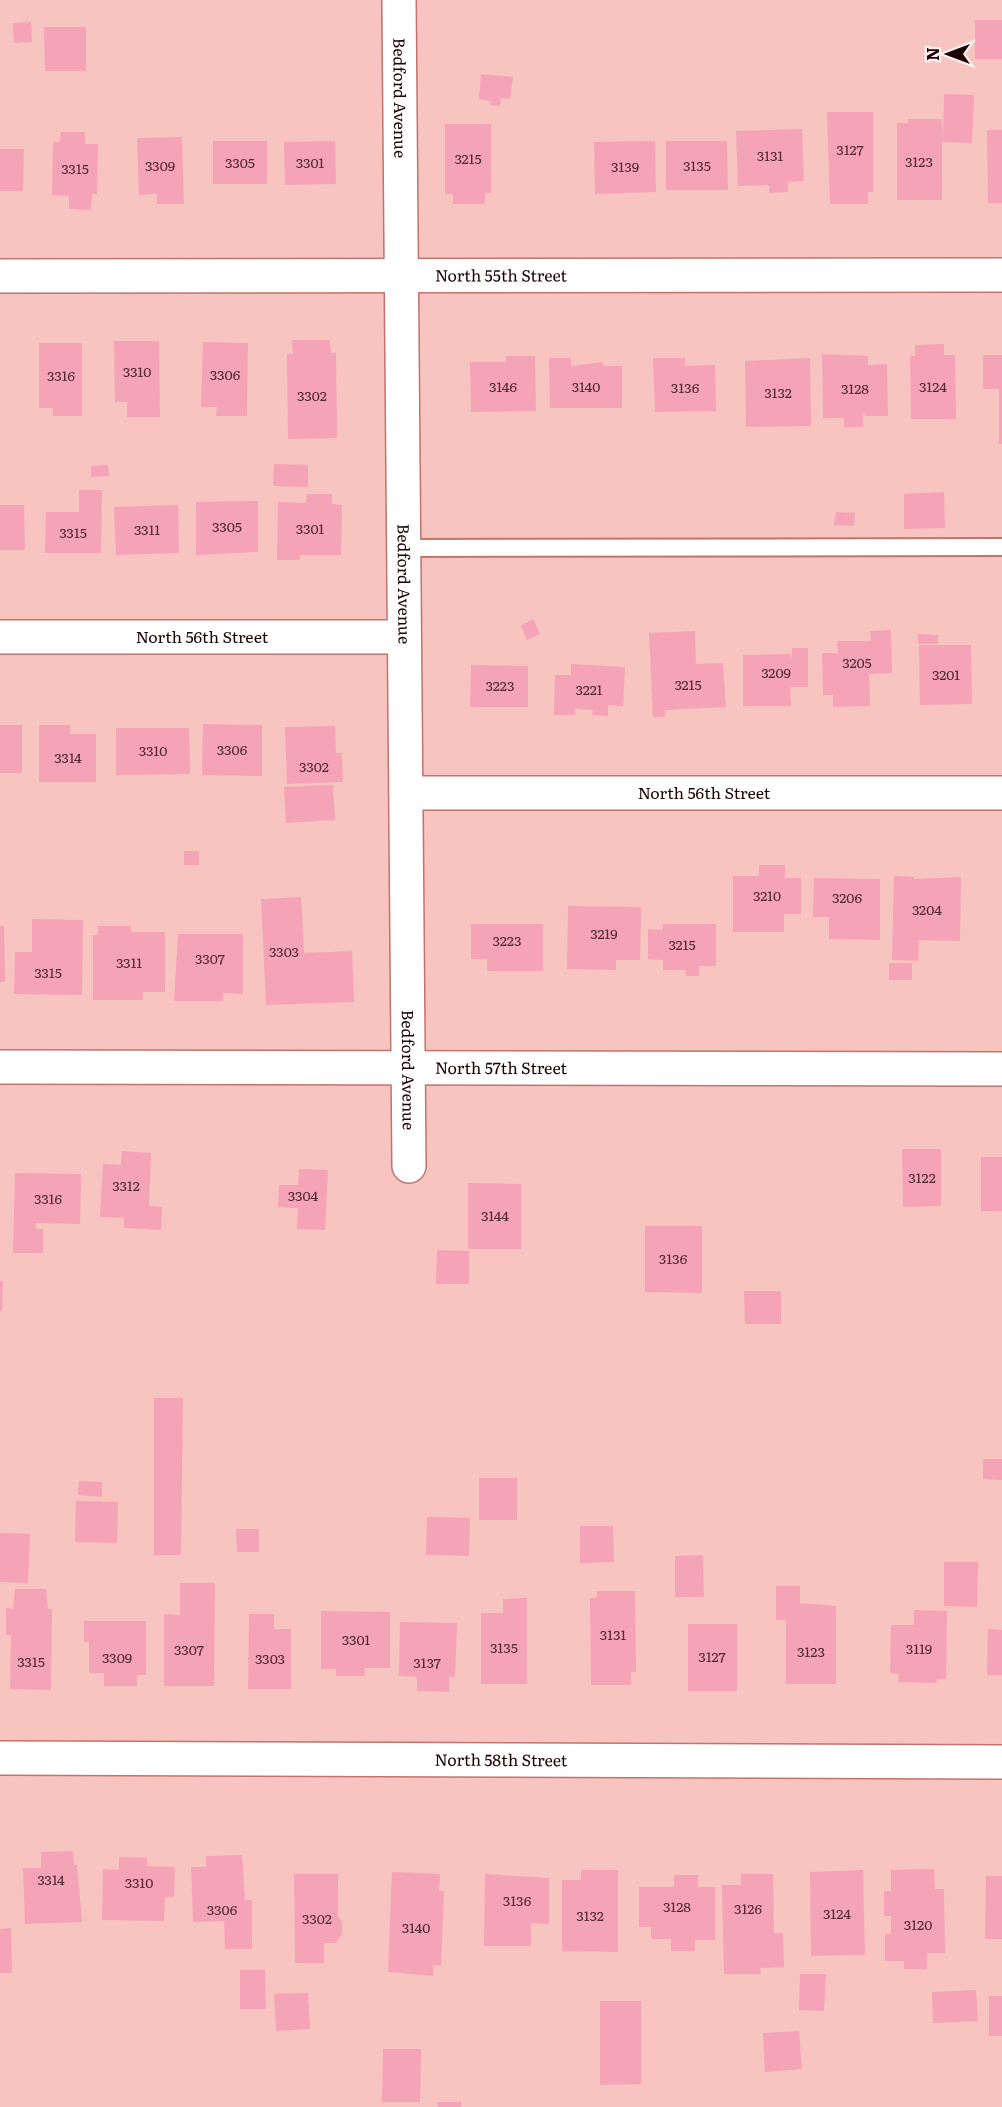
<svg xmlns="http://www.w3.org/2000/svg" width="1002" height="2107" viewBox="0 0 1002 2107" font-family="Literata,serif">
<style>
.building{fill:#f5a3b6}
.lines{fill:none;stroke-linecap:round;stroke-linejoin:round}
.lane-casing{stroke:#c1736d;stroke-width:20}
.street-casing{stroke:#c1736d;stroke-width:36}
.lane{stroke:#fff;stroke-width:16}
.street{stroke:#fff;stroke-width:33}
.labels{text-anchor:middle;stroke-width:5;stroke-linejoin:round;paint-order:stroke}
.number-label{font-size:14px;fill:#522a30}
.street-label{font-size:16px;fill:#1c0203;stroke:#faf1f0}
</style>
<rect width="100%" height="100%" fill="#f7c4bf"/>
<g class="building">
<rect x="975" y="20" width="27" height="39"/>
<polygon points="31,22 32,42 14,43 13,23"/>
<polygon points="44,27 86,27 86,71 45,71"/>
<polygon points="481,74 513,77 510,99 501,98 500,106 490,105 491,101 479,99"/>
<polygon points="944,94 974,95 972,143 942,142 942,200 897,200 897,123 908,123 908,119 942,119 943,136"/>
<polygon points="827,112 873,112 873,192 868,192 868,204 830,204"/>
<polygon points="445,124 491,124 491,193 485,193 485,204 453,204 453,194 445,194"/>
<polygon points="802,129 804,181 788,182 788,192 769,193 769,185 738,186 736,131"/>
<polygon points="987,130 1002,130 1002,203 988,203"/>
<polygon points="61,132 85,132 85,144 98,144 97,194 92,194 91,210 69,209 69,196 52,195 53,142 60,142"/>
<polygon points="182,137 184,204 157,204 157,194 139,195 137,138"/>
<rect x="213" y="141" width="54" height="43"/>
<polygon points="335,141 336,184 285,185 284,142"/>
<polygon points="655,141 656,192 595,194 594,142"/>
<polygon points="666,141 727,141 728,190 666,190"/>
<polygon points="0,149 24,149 23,191 0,191"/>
<polygon points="292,340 330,340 331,353 336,353 337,438 288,439 287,354 293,354"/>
<polygon points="114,341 159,341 160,417 127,417 127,402 115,402"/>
<polygon points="203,342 248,343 247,416 216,416 217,407 201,407"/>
<polygon points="39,343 82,343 82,416 53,416 53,408 39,408"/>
<polygon points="944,344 944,355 955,355 956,419 911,419 910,356 915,356 915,345"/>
<polygon points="822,354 868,356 868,365 887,364 888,416 865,416 865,413 863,413 863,427 844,427 844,418 823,418"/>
<polygon points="983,355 1002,355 1002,444 999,444 999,389 983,389"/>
<polygon points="506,356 535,356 536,411 471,412 470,362 506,362"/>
<polygon points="549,358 571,358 571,366 603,362 603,366 622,366 622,408 550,408"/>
<polygon points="653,358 685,358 685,366 715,365 716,411 655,412"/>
<polygon points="810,358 811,426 746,427 745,361"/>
<polygon points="274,464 308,465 308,487 273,486"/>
<polygon points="108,465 109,476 91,477 91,466"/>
<polygon points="79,490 102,490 101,553 45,553 46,512 79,512"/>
<polygon points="944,492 945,528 904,529 904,494"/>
<polygon points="307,494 332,494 332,504 342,505 341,555 300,555 300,560 277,560 278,502 306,503"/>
<polygon points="258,501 258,552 196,555 196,502"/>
<polygon points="0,505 24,505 25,550 0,550"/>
<polygon points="178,505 179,553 116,555 114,507"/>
<polygon points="836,512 855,513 854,526 834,525"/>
<polygon points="533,619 540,634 527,640 521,626"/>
<polygon points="891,630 892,673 869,674 870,706 833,707 833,695 823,695 822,653 838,653 837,641 871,641 870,631"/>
<polygon points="695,631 696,664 723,663 726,707 665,710 665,717 653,717 649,633"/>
<polygon points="918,634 938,635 938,644 918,644"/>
<polygon points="919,645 971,645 972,704 920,705"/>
<polygon points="792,648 808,648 808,687 790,687 791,706 743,706 743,655 790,654 792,659"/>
<polygon points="571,664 625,667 623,706 608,705 608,716 592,715 593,710 575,709 575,715 554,715 555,675 571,675"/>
<polygon points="471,665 528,666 528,707 470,707"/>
<polygon points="203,724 262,725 262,776 202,775"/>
<rect x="0" y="725" width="22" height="48"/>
<polygon points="39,725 70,725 70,734 96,734 96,782 39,782"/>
<polygon points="335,726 336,753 342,753 343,782 287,784 285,727"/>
<polygon points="116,728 189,728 190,774 116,775"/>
<polygon points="333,785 335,820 286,823 284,787"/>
<rect x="184" y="851" width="15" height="14"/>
<polygon points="759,865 785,865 785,878 801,878 801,914 784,914 784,932 733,932 733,876 759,876"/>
<polygon points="894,876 914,877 914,879 961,877 960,941 919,940 918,961 892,960"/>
<polygon points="814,878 880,879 880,940 829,939 829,917 813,917"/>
<polygon points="301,897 304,953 352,951 354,1002 266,1005 261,899"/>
<polygon points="568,906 641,907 640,960 616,960 616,970 567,969"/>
<polygon points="32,919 83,920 82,995 14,994 15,952 32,952"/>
<polygon points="471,924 543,924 543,971 487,971 487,959 471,959"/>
<polygon points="663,924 716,924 716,966 699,966 699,976 686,976 686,970 663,970 663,960 648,959 648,929 663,930"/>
<polygon points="0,926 4,926 5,982 0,982"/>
<polygon points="98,926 131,926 131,932 165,932 165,992 143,992 143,1000 93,1000 93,935 98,935"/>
<polygon points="178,934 243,934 243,994 223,993 223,1001 174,1001"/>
<rect x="889" y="963" width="23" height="17"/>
<polygon points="902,1149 941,1149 941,1206 903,1207"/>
<polygon points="122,1151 151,1153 149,1206 162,1207 161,1230 124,1228 124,1218 100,1217 103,1164 121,1165"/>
<rect x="981" y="1157" width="21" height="54"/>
<polygon points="299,1169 328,1170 325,1230 297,1229 298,1208 278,1207 279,1185 298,1185"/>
<polygon points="15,1173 81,1174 80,1224 36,1223 36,1229 43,1229 43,1253 13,1253"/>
<polygon points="468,1183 521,1184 521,1249 468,1249"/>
<polygon points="645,1226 702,1226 702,1293 645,1292"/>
<polygon points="437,1250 469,1251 469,1284 436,1284"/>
<polygon points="0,1281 3,1281 2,1311 0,1311"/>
<polygon points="744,1291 781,1291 781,1324 745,1324"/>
<polygon points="154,1398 183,1398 181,1555 154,1555"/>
<polygon points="983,1459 1002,1459 1002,1480 983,1479"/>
<rect x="479" y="1478" width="38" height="42"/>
<polygon points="79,1481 102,1482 102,1497 78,1495"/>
<polygon points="76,1501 118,1502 117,1543 75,1542"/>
<polygon points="427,1517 470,1518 469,1556 426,1555"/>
<polygon points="580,1526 613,1526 614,1562 580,1563"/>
<polygon points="236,1529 259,1529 259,1552 237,1552"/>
<polygon points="0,1533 30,1534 28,1583 0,1582"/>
<polygon points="703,1555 704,1597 675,1597 675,1556"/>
<polygon points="944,1562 978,1562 977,1607 944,1606"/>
<polygon points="180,1583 215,1583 214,1686 164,1686 164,1614 180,1615"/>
<polygon points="776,1586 800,1586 800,1603 836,1606 836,1684 786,1684 786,1620 776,1620"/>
<polygon points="15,1589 46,1589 48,1609 52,1609 51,1690 10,1689 11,1635 6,1635 6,1608 13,1609"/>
<polygon points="597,1591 635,1591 636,1672 631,1672 631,1685 591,1685 590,1598 597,1598"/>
<polygon points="527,1598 527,1684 481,1684 481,1613 503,1613 503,1599"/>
<polygon points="914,1610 947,1611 946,1679 937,1679 937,1683 898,1682 899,1674 890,1673 891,1625 914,1625"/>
<polygon points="321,1611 390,1612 390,1668 365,1668 365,1676 336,1676 336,1669 321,1669"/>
<polygon points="249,1614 274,1614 274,1629 291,1629 291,1689 248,1689"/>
<polygon points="84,1621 146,1621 146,1675 137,1675 137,1686 104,1686 104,1673 89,1673 89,1642 84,1642"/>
<polygon points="400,1622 457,1623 455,1677 449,1677 449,1692 417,1691 417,1677 399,1676"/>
<rect x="688" y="1624" width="49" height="67"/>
<polygon points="988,1629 1002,1630 1002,1675 987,1675"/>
<polygon points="73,1851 74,1865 77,1865 82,1922 25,1924 23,1868 41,1868 41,1852"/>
<polygon points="242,1855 245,1900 252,1900 252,1949 225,1949 224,1921 193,1922 191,1867 206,1867 206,1856"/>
<polygon points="119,1857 147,1858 147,1866 175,1867 174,1897 165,1897 164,1921 102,1920 103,1869 119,1870"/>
<polygon points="934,1869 935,1889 944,1889 945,1953 927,1953 927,1969 904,1969 904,1961 885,1961 885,1934 891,1934 891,1916 884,1916 884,1891 891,1891 891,1870"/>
<polygon points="581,1870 618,1870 618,1952 562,1951 562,1880 581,1880"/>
<polygon points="863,1870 865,1955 811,1956 810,1872"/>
<polygon points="392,1872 440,1874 439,1891 444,1891 441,1966 433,1965 433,1976 388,1972"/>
<polygon points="294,1874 338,1874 338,1916 342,1922 342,1934 336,1943 324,1943 324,1963 295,1963"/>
<polygon points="485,1874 549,1878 549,1924 531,1923 531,1946 484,1946"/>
<polygon points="741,1874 773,1874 774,1933 783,1933 784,1967 760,1968 761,1974 724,1974 722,1885 741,1885"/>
<polygon points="674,1875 698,1875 698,1887 715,1887 715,1940 695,1940 695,1951 671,1951 671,1939 651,1939 651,1927 639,1927 639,1887 674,1887"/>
<polygon points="986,1876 1002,1876 1002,1939 985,1939"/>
<polygon points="11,1928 12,1973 0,1973 0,1929"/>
<polygon points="240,1970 265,1970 266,2009 240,2009"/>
<polygon points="800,1974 826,1974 824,2011 799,2010"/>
<polygon points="976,1990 978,2021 933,2023 932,1992"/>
<polygon points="308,1993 310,2029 276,2031 274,1994"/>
<rect x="989" y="1996" width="13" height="40"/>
<polygon points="600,2001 641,2001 641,2084 600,2085"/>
<polygon points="799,2031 802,2069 765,2072 763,2033"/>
<polygon points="383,2049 421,2049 420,2102 382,2102"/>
<polygon points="437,2102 461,2102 461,2107 438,2107"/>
</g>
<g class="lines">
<g class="lane-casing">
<polyline id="lane" points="403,548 1002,547"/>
</g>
<g class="street-casing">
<g id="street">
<path id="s1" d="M399,0L409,1166"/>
<path id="s2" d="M0,276L1002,275"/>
<path id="s3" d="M0,637H404"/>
<path id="s4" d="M406,793H1002"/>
<path id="s5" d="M0,1067L1002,1069"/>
<path id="s6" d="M0,1758L1002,1762"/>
</g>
</g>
<use href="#lane" class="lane"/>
<use href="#street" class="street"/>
</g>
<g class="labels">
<g class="number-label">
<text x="850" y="155">3127</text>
<text x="770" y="161">3131</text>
<text x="468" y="164">3215</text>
<text x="919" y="167">3123</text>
<text x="240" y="168">3305</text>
<text x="310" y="168">3301</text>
<text x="160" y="171">3309</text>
<text x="697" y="171">3135</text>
<text x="625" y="172">3139</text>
<text x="75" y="174">3315</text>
<text x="137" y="377">3310</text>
<text x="225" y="380">3306</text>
<text x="61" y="381">3316</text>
<text x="503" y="392">3146</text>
<text x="586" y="392">3140</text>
<text x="933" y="392">3124</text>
<text x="685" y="393">3136</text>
<text x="855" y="394">3128</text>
<text x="778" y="398">3132</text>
<text x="312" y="401">3302</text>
<text x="227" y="532">3305</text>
<text x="310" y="534">3301</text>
<text x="147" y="535">3311</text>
<text x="73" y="538">3315</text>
<text x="857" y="668">3205</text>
<text x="776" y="678">3209</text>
<text x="946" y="680">3201</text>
<text x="688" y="690">3215</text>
<text x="500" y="691">3223</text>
<text x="589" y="695">3221</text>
<text x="232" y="755">3306</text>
<text x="153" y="756">3310</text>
<text x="68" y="763">3314</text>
<text x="314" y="772">3302</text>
<text x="767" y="901">3210</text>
<text x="847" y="903">3206</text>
<text x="927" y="915">3204</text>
<text x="604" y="939">3219</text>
<text x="507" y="946">3223</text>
<text x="682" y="950">3215</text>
<text x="284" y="957">3303</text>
<text x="210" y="964">3307</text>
<text x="129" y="968">3311</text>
<text x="48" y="978">3315</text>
<text x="922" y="1183">3122</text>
<text x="126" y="1191">3312</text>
<text x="303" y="1201">3304</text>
<text x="48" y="1204">3316</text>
<text x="495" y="1221">3144</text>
<text x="673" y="1264">3136</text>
<text x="613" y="1640">3131</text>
<text x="356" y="1645">3301</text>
<text x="504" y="1653">3135</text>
<text x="919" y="1654">3119</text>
<text x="189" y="1655">3307</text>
<text x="811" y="1657">3123</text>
<text x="712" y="1662">3127</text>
<text x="117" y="1663">3309</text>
<text x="270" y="1664">3303</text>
<text x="31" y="1667">3315</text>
<text x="427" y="1668">3137</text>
<text x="51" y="1885">3314</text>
<text x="139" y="1888">3310</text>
<text x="517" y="1906">3136</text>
<text x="677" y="1912">3128</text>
<text x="748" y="1914">3126</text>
<text x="222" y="1915">3306</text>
<text x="837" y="1919">3124</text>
<text x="590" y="1921">3132</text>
<text x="317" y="1924">3302</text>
<text x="918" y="1930">3120</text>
<text x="416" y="1933">3140</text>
</g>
<g class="street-label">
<text dy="6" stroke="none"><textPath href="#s1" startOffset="98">Bedford Avenue</textPath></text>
<text dy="6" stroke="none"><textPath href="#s2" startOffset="501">North 55th Street</textPath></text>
<text dy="6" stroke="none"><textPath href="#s1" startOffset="584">Bedford Avenue</textPath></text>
<text dy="6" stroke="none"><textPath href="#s3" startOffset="202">North 56th Street</textPath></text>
<text dy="6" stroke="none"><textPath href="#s4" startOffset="298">North 56th Street</textPath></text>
<text dy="6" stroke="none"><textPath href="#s1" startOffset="1070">Bedford Avenue</textPath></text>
<text dy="6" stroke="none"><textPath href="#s5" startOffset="501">North 57th Street</textPath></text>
<text dy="6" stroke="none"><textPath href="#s6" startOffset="501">North 58th Street</textPath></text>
</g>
</g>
<g transform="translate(948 54) rotate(270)" stroke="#faf1f0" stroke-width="4.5" paint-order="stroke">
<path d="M0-4.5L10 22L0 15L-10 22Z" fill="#1c0203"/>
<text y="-9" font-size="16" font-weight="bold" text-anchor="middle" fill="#1c0203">N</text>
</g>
</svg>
